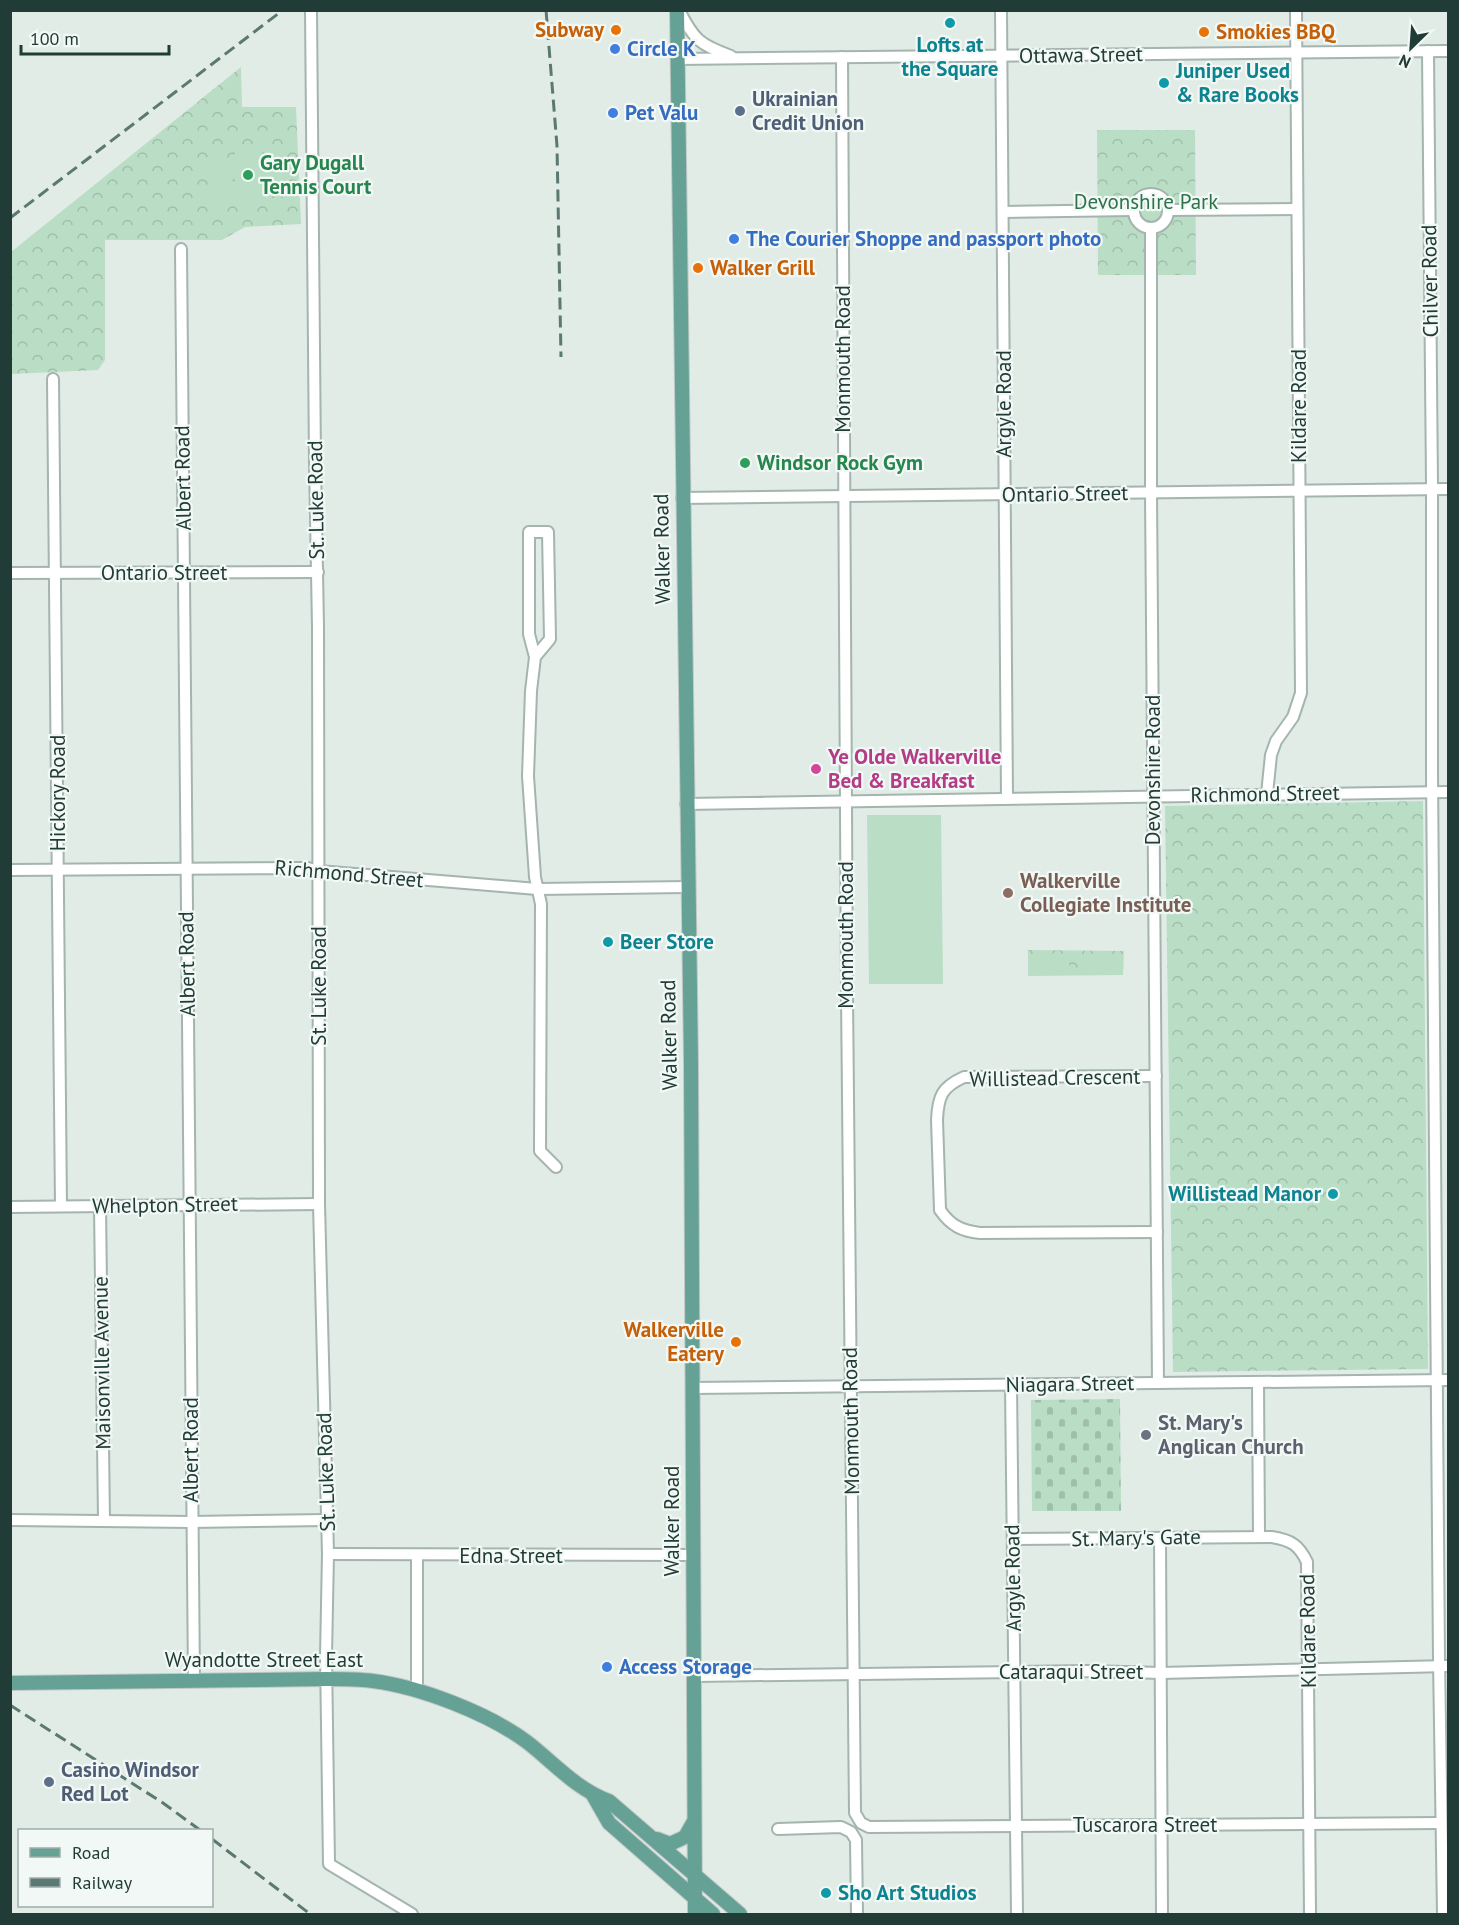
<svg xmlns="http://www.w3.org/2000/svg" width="1459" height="1925" viewBox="0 0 1459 1925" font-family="'PT Sans',sans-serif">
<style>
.forest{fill:url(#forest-crowns)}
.cemetery{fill:url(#cemetery-stones)}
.pitch{fill:#baddc5}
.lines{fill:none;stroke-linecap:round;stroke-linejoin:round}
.minor-casing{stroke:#a4b4ae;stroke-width:14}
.major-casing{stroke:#c1c8c7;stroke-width:16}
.minor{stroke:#fff;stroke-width:10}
.major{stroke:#65a194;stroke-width:14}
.rail{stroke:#5c7872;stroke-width:3;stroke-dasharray:12 6;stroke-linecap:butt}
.culture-dot{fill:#0f9aa8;stroke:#f2f8f5;stroke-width:2}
.food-dot{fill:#e8710a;stroke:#f2f8f5;stroke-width:2}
.shop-dot{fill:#3f7fe0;stroke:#f2f8f5;stroke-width:2}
.service-dot{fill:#5c6f8a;stroke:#f2f8f5;stroke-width:2}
.leisure-dot{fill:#2e9e5b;stroke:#f2f8f5;stroke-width:2}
.hotel-dot{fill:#d1479c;stroke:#f2f8f5;stroke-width:2}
.education-dot{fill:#8d6e63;stroke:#f2f8f5;stroke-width:2}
.worship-dot{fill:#6b7280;stroke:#f2f8f5;stroke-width:2}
.labels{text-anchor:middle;stroke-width:4.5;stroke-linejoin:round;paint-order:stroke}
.food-label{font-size:21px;font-weight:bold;fill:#c56008;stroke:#f2f8f5;text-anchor:end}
.culture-label{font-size:21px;font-weight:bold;fill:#0d838f;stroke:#f2f8f5;text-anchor:start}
.shop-label{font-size:21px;font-weight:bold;fill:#366cbe;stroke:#f2f8f5;text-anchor:start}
.street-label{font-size:21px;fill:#213c36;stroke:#f2f8f5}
.service-label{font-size:21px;font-weight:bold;fill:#4e5e75;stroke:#f2f8f5;text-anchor:start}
.leisure-label{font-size:21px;font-weight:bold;fill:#27864d;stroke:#f2f8f5;text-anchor:start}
.park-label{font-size:21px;fill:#2c734a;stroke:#f2f8f5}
.hotel-label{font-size:21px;font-weight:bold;fill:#b23c85;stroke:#f2f8f5;text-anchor:start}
.education-label{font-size:21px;font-weight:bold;fill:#785e54;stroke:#f2f8f5;text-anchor:start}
.worship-label{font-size:21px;font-weight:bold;fill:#5b616d;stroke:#f2f8f5;text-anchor:start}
</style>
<defs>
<pattern id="forest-crowns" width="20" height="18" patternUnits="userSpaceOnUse" patternTransform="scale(1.5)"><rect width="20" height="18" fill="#baddc5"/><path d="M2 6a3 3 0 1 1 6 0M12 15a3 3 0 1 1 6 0" fill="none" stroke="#a0bfaa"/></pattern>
<pattern id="cemetery-stones" width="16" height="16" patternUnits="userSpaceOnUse" patternTransform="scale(1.5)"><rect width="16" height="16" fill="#baddc5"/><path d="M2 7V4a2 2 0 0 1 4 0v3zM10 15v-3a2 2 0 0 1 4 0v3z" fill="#a0bfaa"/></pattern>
</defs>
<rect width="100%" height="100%" fill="#e1ece7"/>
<g class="forest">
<polygon points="241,67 242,107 296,107 301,224 245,227 222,240 105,240 105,360 98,370 11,374 11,252"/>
<polygon points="1097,130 1195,130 1196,275 1098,275"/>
<polygon points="1423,801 1428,1369 1173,1372 1165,806"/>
<polygon points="1028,950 1124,951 1123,975 1028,976"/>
</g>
<polygon class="cemetery" points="1120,1399 1121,1511 1032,1511 1031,1400"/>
<g class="pitch">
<polygon points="235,147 262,148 262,202 235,202"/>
<polygon points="211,165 232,165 233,199 211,199"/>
<polygon points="867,815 941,815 943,984 869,984"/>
<polygon points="1033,953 1069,954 1069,972 1033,972"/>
<polygon points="1083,954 1118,954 1118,972 1082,972"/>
</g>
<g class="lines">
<g class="minor-casing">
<g id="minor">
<polyline points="311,10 315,461 318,627 319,1204 328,1554 326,1656 329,1864 412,1914"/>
<path d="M679,10C694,40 700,45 731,56"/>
<polyline points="1001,10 1007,798"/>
<polyline points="1428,51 1432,484 1432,772 1439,1660 1443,1914"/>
<polyline points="842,57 847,996 855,1813 861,1823 869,1827 1441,1823"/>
<polyline points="677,59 1448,51"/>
<circle cx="1151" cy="211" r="17"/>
<polyline points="1168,210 1297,209"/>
<polyline points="1003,212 1133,210"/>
<polyline points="1151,228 1151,493 1158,1383"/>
<polyline points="181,249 194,1680"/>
<polyline points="53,379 61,1206"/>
<polyline points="682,498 1448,489"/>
<polyline points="10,573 318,572"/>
<polyline points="535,657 550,639 548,532 529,532 529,634 535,657 531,691 528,776 535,877 541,904 540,1151 556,1167"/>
<polyline points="1267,794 1271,755 1276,741 1293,717 1301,693 1296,10"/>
<polyline points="686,804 1448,792"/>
<polyline points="10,870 308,868 319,871 537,889 688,887"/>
<path d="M1156,1076L964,1077C942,1087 938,1096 937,1120L940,1210C951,1226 962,1231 980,1233L1157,1232"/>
<polyline points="100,1206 104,1520"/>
<polyline points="10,1207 319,1204"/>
<polyline points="1258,1382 1259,1536"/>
<polyline points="1011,1385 1017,1914"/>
<polyline points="692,1388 1448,1380"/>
<polyline points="10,1520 191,1522 327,1520"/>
<polyline points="1160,1538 1162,1914"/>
<path d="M1013,1539L1272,1537C1291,1540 1299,1545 1307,1562L1310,1914"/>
<polyline points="328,1554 694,1555"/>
<polyline points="417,1555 417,1691"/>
<polyline points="694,1676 1088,1671 1161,1673 1448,1666"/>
<polyline points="778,1829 841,1827 851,1832 856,1840 857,1914"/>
</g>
</g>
<g class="major-casing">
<g id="major">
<polyline points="677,10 691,1064 695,1914"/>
<path d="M10,1683L327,1679C342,1679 358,1679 373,1681C420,1687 488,1713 527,1742C553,1762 577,1790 609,1801L740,1914"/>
<polyline points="593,1795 609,1823 713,1914"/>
<polyline points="657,1839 670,1844 685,1837 693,1823"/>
</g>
</g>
<use href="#minor" class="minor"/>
<use href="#major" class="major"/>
<g class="rail">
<polyline points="546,10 557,146 561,357"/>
<polyline points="10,218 283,10"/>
<polyline points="10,1705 163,1803 200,1830"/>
<polyline points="212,1839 310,1914"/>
</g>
</g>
<g class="culture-dot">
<circle cx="950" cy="23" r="6"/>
<circle cx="1164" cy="83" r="6"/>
<circle cx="608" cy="942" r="6"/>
<circle cx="1333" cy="1194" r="6"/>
<circle cx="826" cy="1893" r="6"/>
</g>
<g class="food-dot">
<circle cx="616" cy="30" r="6"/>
<circle cx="1204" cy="32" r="6"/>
<circle cx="698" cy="268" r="6"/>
<circle cx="736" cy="1342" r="6"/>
</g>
<g class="shop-dot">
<circle cx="615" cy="49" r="6"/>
<circle cx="613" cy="113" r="6"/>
<circle cx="734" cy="239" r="6"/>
<circle cx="607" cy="1667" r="6"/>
</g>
<g class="service-dot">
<circle cx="740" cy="111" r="6"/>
<circle cx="49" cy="1782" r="6"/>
</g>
<g class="leisure-dot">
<circle cx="248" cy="175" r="6"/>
<circle cx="745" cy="463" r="6"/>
</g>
<circle class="hotel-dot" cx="816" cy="769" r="6"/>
<circle class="education-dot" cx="1008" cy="893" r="6"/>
<circle class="worship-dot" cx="1146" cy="1435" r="6"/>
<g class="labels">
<g class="food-label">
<text x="604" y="37">Subway</text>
<text x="1216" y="39" text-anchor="start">Smokies BBQ</text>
<text x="710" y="275" text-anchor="start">Walker Grill</text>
<text x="724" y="1337">Walkerville<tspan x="724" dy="24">Eatery</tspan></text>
</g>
<g class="culture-label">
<text x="950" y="52" text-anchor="middle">Lofts at<tspan x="950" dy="24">the Square</tspan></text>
<text x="1176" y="78">Juniper Used<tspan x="1176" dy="24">&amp; Rare Books</tspan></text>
<text x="620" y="949">Beer Store</text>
<text x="1321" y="1201" text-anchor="end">Willistead Manor</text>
<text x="838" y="1900">Sho Art Studios</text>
</g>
<g class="shop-label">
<text x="627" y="56">Circle K</text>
<text x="625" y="120">Pet Valu</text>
<text x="746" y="246">The Courier Shoppe and passport photo</text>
<text x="619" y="1674">Access Storage</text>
</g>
<g class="street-label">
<text transform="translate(1081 55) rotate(-1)" y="7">Ottawa Street</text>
<text transform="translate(1430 281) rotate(-91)" y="7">Chilver Road</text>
<text transform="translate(843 359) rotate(-90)" y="7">Monmouth Road</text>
<text transform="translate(1004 404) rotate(-90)" y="7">Argyle Road</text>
<text transform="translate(1299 406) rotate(-90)" y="7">Kildare Road</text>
<text transform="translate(183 478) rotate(-91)" y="7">Albert Road</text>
<text transform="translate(1065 494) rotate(-1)" y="7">Ontario Street</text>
<text transform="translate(316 500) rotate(-91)" y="7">St. Luke Road</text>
<text transform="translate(662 549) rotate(-91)" y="7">Walker Road</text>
<text x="164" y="580">Ontario Street</text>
<text transform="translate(1153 770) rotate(-90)" y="7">Devonshire Road</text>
<text transform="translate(58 793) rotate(-90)" y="7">Hickory Road</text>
<text transform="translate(1265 794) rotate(-1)" y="7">Richmond Street</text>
<text transform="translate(349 874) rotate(5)" y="7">Richmond Street</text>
<text transform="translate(846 935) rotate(-90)" y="7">Monmouth Road</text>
<text transform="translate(187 964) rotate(-91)" y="7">Albert Road</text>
<text transform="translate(319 986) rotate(-90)" y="7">St. Luke Road</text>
<text transform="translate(669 1035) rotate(-91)" y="7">Walker Road</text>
<text transform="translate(1055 1078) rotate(-1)" y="7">Willistead Crescent</text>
<text transform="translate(165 1205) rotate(-1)" y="7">Whelpton Street</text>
<text transform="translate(102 1363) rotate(-91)" y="7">Maisonville Avenue</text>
<text transform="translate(1070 1384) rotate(-1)" y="7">Niagara Street</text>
<text transform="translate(851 1421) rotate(-91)" y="7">Monmouth Road</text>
<text transform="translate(191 1450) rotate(-90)" y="7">Albert Road</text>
<text transform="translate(326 1472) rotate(-92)" y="7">St. Luke Road</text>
<text transform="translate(672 1521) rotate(-90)" y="7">Walker Road</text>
<text transform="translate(1136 1538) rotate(-1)" y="7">St. Mary's Gate</text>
<text x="511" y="1563">Edna Street</text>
<text transform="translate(1013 1578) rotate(-91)" y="7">Argyle Road</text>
<text transform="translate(1308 1631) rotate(-91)" y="7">Kildare Road</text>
<text x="264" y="1667">Wyandotte Street East</text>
<text x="1071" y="1679">Cataraqui Street</text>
<text x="1145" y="1832">Tuscarora Street</text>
</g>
<g class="service-label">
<text x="752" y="106">Ukrainian<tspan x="752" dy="24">Credit Union</tspan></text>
<text x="61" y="1777">Casino Windsor<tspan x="61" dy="24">Red Lot</tspan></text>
</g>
<g class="leisure-label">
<text x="260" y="170">Gary Dugall<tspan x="260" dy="24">Tennis Court</tspan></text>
<text x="757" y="470">Windsor Rock Gym</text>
</g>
<g class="park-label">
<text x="1146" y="209">Devonshire Park</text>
</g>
<g class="hotel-label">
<text x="828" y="764">Ye Olde Walkerville<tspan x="828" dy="24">Bed &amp; Breakfast</tspan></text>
</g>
<g class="education-label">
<text x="1020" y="888">Walkerville<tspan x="1020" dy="24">Collegiate Institute</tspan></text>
</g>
<g class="worship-label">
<text x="1158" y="1430">St. Mary's<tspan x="1158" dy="24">Anglican Church</tspan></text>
</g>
</g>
<rect width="1459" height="1925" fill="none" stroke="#213c36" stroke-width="24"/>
<rect x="18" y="1829" width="195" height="78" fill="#f2f8f5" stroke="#9eada9" stroke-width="1.5"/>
<rect x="30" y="1848" width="30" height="9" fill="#65a194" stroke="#9eada9" stroke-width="1.5"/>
<text x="72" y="1859" font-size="18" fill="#213c36">Road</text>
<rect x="30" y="1878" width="30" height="9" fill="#5c7872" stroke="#9eada9" stroke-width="1.5"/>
<text x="72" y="1889" font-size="18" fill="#213c36">Railway</text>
<g transform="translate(1411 48) rotate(205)" stroke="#f2f8f5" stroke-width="4.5" paint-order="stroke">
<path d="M0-4.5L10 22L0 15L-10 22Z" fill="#213c36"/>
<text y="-9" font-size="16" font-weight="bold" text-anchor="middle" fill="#213c36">N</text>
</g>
<path d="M21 45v9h148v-9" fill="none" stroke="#213c36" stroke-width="3"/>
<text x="30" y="45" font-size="18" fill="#213c36" stroke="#f2f8f5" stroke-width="4.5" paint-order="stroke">100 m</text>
</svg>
